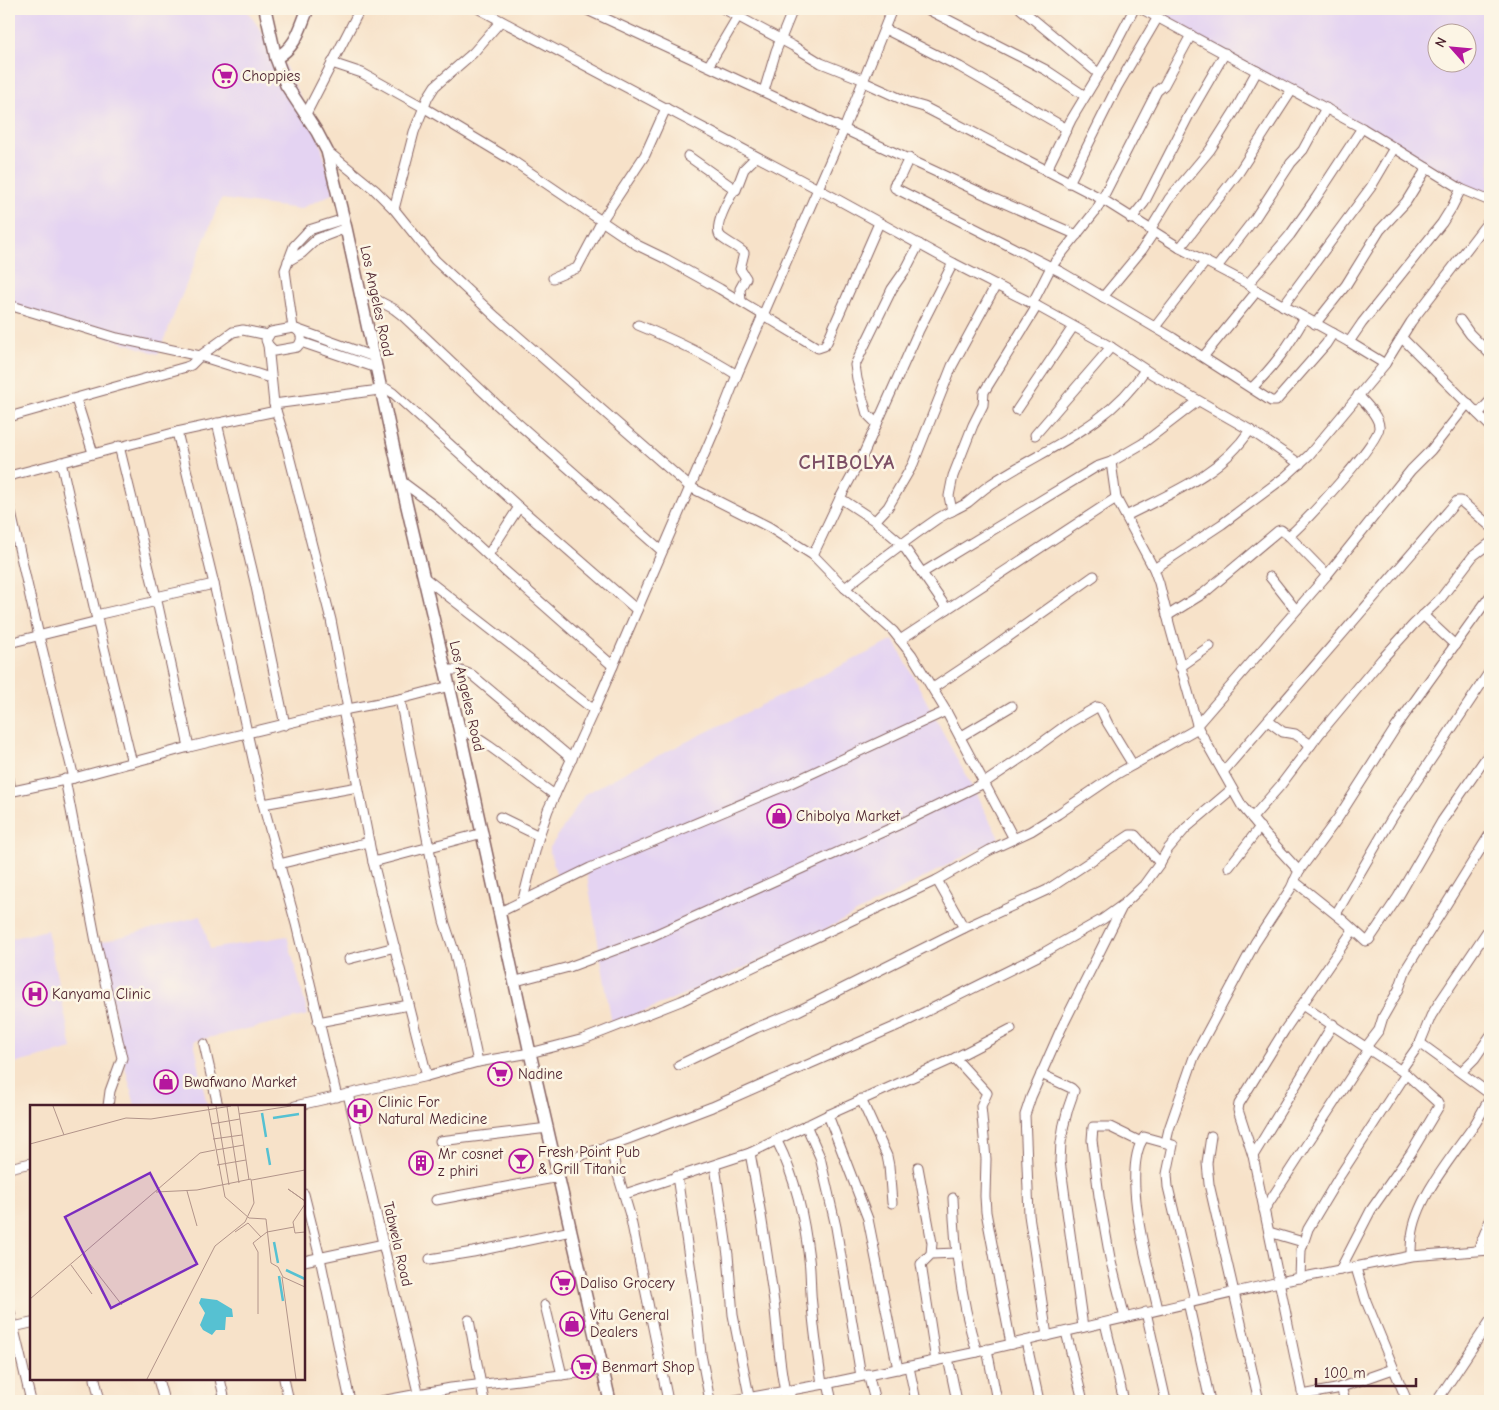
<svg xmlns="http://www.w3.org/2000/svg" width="1499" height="1410" viewBox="0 0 1499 1410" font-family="'Comic Neue',sans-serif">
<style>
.built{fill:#e4d3f2;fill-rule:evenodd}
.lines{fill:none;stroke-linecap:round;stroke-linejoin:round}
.minor-casing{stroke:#876362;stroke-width:11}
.major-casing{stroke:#876362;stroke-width:14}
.minor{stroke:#fff;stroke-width:9}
.major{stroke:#fff;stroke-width:11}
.labels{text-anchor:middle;stroke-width:5;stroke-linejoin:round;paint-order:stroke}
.poi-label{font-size:15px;fill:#4a1f2b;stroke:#fcf5e5;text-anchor:start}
.street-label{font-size:15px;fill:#4a1f2b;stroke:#fcf5e5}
.district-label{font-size:20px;font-weight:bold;letter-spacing:1px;fill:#7d4f65;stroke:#fcf5e5}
.inset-river{fill:none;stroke:#56c1d2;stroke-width:2.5}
.inset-road{fill:none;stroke:#b2948a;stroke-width:1}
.view{fill:#7b2cbf;fill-opacity:0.15;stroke:#7b2cbf;stroke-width:2.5}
.inset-edge{fill:none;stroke:#4a1f2b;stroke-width:2.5}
</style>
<rect width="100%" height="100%" fill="#fcf5e5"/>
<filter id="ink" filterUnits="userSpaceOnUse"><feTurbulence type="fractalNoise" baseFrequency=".02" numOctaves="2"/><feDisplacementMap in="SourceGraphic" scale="10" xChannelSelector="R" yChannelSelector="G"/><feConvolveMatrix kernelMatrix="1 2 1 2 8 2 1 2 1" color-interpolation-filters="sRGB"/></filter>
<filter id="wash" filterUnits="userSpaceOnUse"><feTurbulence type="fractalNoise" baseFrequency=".0096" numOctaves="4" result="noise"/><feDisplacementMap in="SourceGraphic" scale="20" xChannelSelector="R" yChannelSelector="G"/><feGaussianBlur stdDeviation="1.12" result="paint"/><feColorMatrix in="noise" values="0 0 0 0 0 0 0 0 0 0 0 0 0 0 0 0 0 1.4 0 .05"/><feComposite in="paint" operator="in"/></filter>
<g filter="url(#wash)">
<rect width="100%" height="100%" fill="#f7e2c9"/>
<g class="built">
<polygon points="9,9 246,9 284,64 317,131 334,193 300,209 221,199 158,354 9,304"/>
<path d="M1142,9H1490V204L1488,197ZM1436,32H1466V62H1436Z"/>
<polygon points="894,640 999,838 807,939 719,979 612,1025 586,870 558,880 549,849 585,794 635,767"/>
<polygon points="201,916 210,949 287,936 308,1015 194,1041 207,1106 135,1106 123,1058 101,942"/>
<polygon points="47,930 72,1049 9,1065 9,939"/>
</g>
</g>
<g filter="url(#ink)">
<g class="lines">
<g class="minor-casing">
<g id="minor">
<polyline points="479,9 833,197 953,263 1037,306 1111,347 1152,374 1250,430 1300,464"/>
<polyline points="585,9 988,196 1077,235"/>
<polyline points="724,9 793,46 821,63 864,80"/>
<polyline points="927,9 1046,70 1085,96"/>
<polyline points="1021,9 1098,73"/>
<polyline points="1142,9 1362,128 1461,189 1490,201"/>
<polyline points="885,29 960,67 1067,129"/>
<polyline points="332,63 362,73 423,107 513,161 637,245 666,259 720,289 818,348 824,346 827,342 879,223"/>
<polyline points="709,65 738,16"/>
<polyline points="864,82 910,103 924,107 1102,199 1180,248 1248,284 1257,291 1349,342 1385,364"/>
<polyline points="764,91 776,51 793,9"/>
<polyline points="306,114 360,9"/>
<polyline points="327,151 375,190 394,209 435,260 496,317 690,487 769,527 813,555 845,588 893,631 912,655 946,711 1014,839"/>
<polyline points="688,156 736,190 744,169 756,157"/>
<polyline points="909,158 901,175 894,185 895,188 1061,272 1173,338 1271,401 1276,401 1326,344 1333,333"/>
<polyline points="1046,171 1071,120 1109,57 1134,9"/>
<polyline points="1069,183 1117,87 1158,17"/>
<path d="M734,190C729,199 712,228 721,237C728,243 737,246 744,253L740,269L746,278L740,289L741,301"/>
<polyline points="394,209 414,132 428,97 435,86 473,53 501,21"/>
<polyline points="1131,219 1144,203 1189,115 1225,53"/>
<polyline points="1150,230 1169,199 1210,150 1236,109 1257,71"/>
<polyline points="1180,248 1239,172 1292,90"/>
<polyline points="288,261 302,253 317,239 346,228"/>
<polyline points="1217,267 1255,218 1291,163 1303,150 1326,108"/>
<polyline points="553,278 577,268 604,217 645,155 666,108"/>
<polyline points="1248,284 1290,235 1316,198 1362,128"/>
<polyline points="360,291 394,309 403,316 496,404 662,551"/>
<polyline points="1103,297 1142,250 1154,232"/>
<polyline points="1032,304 1051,267 1097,209 1157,91 1164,85 1191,35"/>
<polyline points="9,305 117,338 200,356 233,332 243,330 268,335"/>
<polyline points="1283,306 1371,187 1394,148"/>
<polyline points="1460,320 1470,334 1490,354"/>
<polyline points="1315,324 1346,285 1380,230 1406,202 1427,168"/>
<path d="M638,325C672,339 706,355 737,375"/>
<polyline points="1155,327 1206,261"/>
<polyline points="293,328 285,270 294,246 309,230 344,219"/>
<path d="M293,328C302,331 304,340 297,347L274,351L268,345L266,340L271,332Z"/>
<polyline points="296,329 374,357"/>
<polyline points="1402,338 1490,426"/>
<polyline points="301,342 377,368"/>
<polyline points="1349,342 1362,323 1442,223 1452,207 1461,189"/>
<polyline points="268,345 274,404 284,436 331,620 348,709"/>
<polyline points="1203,357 1257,291"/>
<path d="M1252,388C1275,365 1288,347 1304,319"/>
<polyline points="76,399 93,453"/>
<polyline points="274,404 387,389 393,393 519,507 637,610"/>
<polyline points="1017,410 1073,327"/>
<polyline points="1478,414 1490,401"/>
<polyline points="9,417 186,367 191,365 200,356 270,378"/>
<polyline points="217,423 255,582 285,725"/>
<polyline points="877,424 867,414 857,379 855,365 892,289 906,269 919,244"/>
<polyline points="177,432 214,584 263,804 296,924 337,1097"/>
<polyline points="1035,435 1111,347"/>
<polyline points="119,446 157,601 189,747"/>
<polyline points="61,462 96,615 132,763"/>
<polyline points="1111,462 1116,498 1154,569 1159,583 1170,627 1198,728 1242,806 1265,834 1299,871"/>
<polyline points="9,476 177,432 276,411"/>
<polyline points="401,481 436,507 504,570 613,666"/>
<polyline points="840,498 875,521 902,544 947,609"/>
<polyline points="9,504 39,636 74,778"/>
<polyline points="952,511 949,496 953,476 973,425 983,405 984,392 1037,306"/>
<path d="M1126,516C1171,493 1221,474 1250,430"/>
<polyline points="875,521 888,507 913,464 952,366 996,285"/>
<polyline points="1289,536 1327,575"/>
<polyline points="488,555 519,507"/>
<polyline points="813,555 840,498 863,455 919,330 953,263"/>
<polyline points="1154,569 1222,524 1285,477 1309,455 1385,364 1411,322 1490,219"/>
<polyline points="922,573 1096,467 1111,462 1142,444 1198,401"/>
<polyline points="1270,577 1296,610"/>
<polyline points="425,578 594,710"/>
<path d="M845,588C875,564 905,541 937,519C946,513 957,509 967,503C975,497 982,490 991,484C1045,448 1108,427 1145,370"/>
<polyline points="156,597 214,584"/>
<polyline points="96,615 157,601"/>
<polyline points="1423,615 1455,645"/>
<path d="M1167,616L1204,593L1278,531L1281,530L1289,536C1304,523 1380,442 1379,427C1379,416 1365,403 1358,395"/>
<polyline points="900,640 1116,498"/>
<polyline points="9,643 98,621"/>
<polyline points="1180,667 1210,646"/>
<polyline points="446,670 458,670 472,675 572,759"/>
<polyline points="933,688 987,652 1094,576"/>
<polyline points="400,699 436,884 444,921 455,954 478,1062"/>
<polyline points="343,710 373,862 427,1076"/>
<polyline points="1268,721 1283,732 1295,734 1311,745"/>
<polyline points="1197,725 1327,575 1411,470 1431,450 1468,403"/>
<path d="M459,728C495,746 522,773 555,795"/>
<polyline points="960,737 1012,706"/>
<polyline points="1223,772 1457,501 1461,501 1490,526"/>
<polyline points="9,779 11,791"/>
<polyline points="65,779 96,942 122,1058 110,1091 108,1106"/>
<polyline points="9,792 74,778 189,747 343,710 400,699 450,686"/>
<polyline points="263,804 358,787"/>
<polyline points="500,817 539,836"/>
<polyline points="1252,818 1280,786 1320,733 1382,659 1413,625 1441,598 1473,556 1490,543"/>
<polyline points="373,862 483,833"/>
<polyline points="279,864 369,842"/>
<polyline points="1229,867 1260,827"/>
<polyline points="1294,881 1344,921 1366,941 1369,940 1398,897 1442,821 1490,752"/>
<polyline points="523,899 539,836 548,810 594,710 722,413 737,375 844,129 892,9"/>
<polyline points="500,912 590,868 789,784 946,711"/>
<polyline points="1336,914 1392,818 1490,671"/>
<polyline points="964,928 1047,890 1130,835 1135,835 1160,863"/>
<polyline points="349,959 395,947"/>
<polyline points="516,981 569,967 650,937 896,826 984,783 1024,756 1069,723 1097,707 1100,708 1108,724 1133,765"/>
<polyline points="1302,1005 1406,1074 1437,1102 1439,1106 1411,1153 1371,1210 1340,1270"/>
<polyline points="318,1022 409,1005"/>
<polyline points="1420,1043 1490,1094"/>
<polyline points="204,1044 218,1106"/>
<polyline points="1366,1047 1379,1030 1383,1017 1399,989 1406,969 1490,834"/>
<polyline points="955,1058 987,1093 981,1106 986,1159 985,1196 986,1212 1011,1344"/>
<polyline points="679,1065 756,1028 798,1011 964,928 937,880"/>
<polyline points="1401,1070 1420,1043 1431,1016 1441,1000 1490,927"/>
<polyline points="1461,1072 1475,1058 1490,1036"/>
<path d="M1041,1074L1071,1088L1074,1091C1065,1114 1060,1137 1060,1161L1083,1327"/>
<polyline points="348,1094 420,1401"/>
<polyline points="861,1099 887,1156 889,1166 892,1203"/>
<polyline points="295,1106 427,1076 478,1062 530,1053 584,1039 681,1001 937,880 990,850 1031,831 1058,814 1117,774 1198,728"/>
<polyline points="828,1115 868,1219 898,1369"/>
<polyline points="806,1125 820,1157 836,1227 861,1376"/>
<polyline points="1211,1136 1207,1163 1209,1184 1259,1401"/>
<polyline points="440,1141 548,1128"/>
<path d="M777,1141C796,1179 804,1217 809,1259C811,1274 810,1289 812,1305C814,1331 818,1358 822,1384"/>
<polyline points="1166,1142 1169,1129 1194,1057 1255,943 1291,888 1299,871 1338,818 1396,727 1490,596"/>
<polyline points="609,1145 630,1215 668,1401"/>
<path d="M750,1153C760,1205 768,1258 775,1310C778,1337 779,1364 785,1391"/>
<polyline points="1253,1156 1333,1024"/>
<polyline points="556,1164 628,1139 712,1107 782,1076 901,1024 1038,956 1103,919 1124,904 1144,885 1160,863 1168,849 1186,828 1232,789"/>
<polyline points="715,1166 728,1255 733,1315 750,1401"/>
<polyline points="918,1167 932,1243 931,1254"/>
<polyline points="9,1168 31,1163"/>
<polyline points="677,1176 695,1298 701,1354 710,1401"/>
<polyline points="304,1194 320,1258 350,1401"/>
<polyline points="625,1194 750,1153 828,1115 955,1058 1011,1029"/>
<path d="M953,1198C955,1250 961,1303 977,1352"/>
<polyline points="436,1200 559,1177"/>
<polyline points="1264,1210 1369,1049"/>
<polyline points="1269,1232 1303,1242"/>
<polyline points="1478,1250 1490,1220"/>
<path d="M1411,1256C1411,1250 1411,1243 1412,1237C1416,1198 1453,1156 1475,1124C1480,1116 1485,1106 1490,1098"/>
<polyline points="430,1259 473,1252 571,1231"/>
<polyline points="304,1261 384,1244"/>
<polyline points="1356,1268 1366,1301 1407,1401"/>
<polyline points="1300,1278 1301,1250 1308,1229 1339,1177 1406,1074"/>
<polyline points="1188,1302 1210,1401"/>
<polyline points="545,1305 562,1375"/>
<polyline points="9,1308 31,1401"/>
<path d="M1158,1309C1149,1269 1120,1172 1144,1137L1173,1145L1167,1174L1168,1187L1195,1300"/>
<polyline points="1146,1312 1166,1401"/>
<polyline points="1125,1318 1110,1258 1099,1196 1092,1140 1093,1127 1110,1127 1141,1142"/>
<polyline points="469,1320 484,1401"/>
<polyline points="1105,1323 1124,1401"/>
<polyline points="9,1328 31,1323"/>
<polyline points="1066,1332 1083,1401"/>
<polyline points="1047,1336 1029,1215 1025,1115 1031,1097 1061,1029 1122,907"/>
<polyline points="1026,1341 1039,1401"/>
<polyline points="987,1349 997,1401"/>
<polyline points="948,1358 957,1401"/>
<polyline points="936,1361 921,1264 931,1254 957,1253"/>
<polyline points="909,1367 916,1401"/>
<polyline points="868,1374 875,1401"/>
<polyline points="95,1379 100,1401"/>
<polyline points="158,1379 164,1401"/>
<polyline points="220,1379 225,1401"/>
<polyline points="284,1379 289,1401"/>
<polyline points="828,1384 832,1401"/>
<polyline points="1341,1387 1345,1401"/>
<polyline points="789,1390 791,1401"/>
<polyline points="1302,1395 1336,1389 1393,1369"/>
<polyline points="381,1401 451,1388 603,1370"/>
<polyline points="730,1401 830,1383 977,1352 1279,1282 1411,1256 1490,1250"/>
<polyline points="1304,1401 1253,1156 1238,1110 1239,1104 1284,1031 1353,930"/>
<polyline points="1437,1401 1490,1321"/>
</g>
</g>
<g class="major-casing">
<g id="major">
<polyline points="265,9 276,58 286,85 317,132 327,151 346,228 401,481 459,728 530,1053 610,1401"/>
<path d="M276,58C297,46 299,30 308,9"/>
</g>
</g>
<use href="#minor" class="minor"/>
<use href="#major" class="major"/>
</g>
</g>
<defs>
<g id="supermarket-ring" transform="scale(1.25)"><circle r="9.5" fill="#fcf5e5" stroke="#b5179e" stroke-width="1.5"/><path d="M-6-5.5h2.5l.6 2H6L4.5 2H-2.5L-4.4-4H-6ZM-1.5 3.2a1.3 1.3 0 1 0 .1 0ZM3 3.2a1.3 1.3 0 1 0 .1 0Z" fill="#b5179e"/></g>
<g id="shop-ring" transform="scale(1.25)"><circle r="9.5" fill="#fcf5e5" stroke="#b5179e" stroke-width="1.5"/><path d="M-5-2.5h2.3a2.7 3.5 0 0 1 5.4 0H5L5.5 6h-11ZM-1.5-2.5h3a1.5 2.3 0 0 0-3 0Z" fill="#b5179e"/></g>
<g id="hospital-ring" transform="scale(1.25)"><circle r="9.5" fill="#fcf5e5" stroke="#b5179e" stroke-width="1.5"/><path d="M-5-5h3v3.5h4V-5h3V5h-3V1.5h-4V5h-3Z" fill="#b5179e"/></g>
<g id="bar-ring" transform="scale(1.25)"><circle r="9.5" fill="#fcf5e5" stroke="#b5179e" stroke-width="1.5"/><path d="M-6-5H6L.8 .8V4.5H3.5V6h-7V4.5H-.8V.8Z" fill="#b5179e"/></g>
<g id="building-ring" transform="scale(1.25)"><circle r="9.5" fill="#fcf5e5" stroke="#b5179e" stroke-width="1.5"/><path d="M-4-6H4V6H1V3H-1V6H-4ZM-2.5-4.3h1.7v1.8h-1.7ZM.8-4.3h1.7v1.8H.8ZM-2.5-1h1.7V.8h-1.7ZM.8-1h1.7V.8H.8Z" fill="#b5179e"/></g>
</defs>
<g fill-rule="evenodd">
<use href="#supermarket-ring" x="225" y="76"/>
<use href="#shop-ring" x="779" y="816"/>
<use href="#hospital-ring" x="35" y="994"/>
<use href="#supermarket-ring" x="500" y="1074"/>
<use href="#shop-ring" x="166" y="1082"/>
<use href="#hospital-ring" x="360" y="1111"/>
<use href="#bar-ring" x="521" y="1161"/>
<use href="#building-ring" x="421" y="1163"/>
<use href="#supermarket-ring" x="563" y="1283"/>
<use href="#shop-ring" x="572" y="1324"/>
<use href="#supermarket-ring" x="584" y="1367"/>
</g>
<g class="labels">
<g class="poi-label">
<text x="242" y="81">Choppies</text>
<text x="796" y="821">Chibolya Market</text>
<text x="52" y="999">Kanyama Clinic</text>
<text x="518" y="1079">Nadine</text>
<text x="184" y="1087">Bwafwano Market</text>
<text x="378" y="1107">Clinic For<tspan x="378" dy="17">Natural Medicine</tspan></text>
<text x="538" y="1157">Fresh Point Pub<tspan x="538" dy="17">&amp; Grill Titanic</tspan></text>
<text x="438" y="1159">Mr cosnet<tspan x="438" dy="17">z phiri</tspan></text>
<text x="580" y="1288">Daliso Grocery</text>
<text x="590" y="1320">Vitu General<tspan x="590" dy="17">Dealers</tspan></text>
<text x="602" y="1372">Benmart Shop</text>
</g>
<g class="street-label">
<text transform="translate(377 301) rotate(78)" y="5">Los Angeles Road</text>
<text transform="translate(467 696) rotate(77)" y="5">Los Angeles Road</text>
<text transform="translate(398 1244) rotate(77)" y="5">Tabwela Road</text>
</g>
<g class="district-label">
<text x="847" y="469">CHIBOLYA</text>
</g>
</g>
<g transform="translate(30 1105)">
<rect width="275" height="275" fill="#f7e2c9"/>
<path d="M171,193L187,195L202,204L203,212H196L195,225H186L182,230L173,225L170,220L175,208L169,198Z" fill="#56c1d2"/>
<path class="inset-river" d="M232,8L236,32M243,13L269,9M237,43L240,60M244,137L248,158M256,165L275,174M249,171L253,196"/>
<path class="inset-road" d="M23,1L34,30M178,1L195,92L219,113L236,114L241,158L248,162L253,172L275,182M186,1L199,80M208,1L219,75M197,2L209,78M209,9L261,1M181,19L210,14M183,34L212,30M0,39L96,13L121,14L201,1M186,45L214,40M187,60L216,55M222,75L275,65M157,86L167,121M275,96L258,84L275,96M275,99L263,117L265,128L275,127M205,127L218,118L231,132M53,150L92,200M41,160L62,189M252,172L266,274M0,194L170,48L185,45M228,209V147L223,138L237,127L264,122M117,274L185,141L215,117L224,98L221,74L167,85L126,87"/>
<path class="view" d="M120,68L167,159L81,203L35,112Z"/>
<rect width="275" height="275" class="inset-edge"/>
</g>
<rect width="1499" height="1410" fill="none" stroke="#fcf5e5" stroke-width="30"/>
<g transform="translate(1452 48) rotate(297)"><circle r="24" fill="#fcf5e5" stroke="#b59f9b"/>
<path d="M0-4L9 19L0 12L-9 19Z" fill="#b5179e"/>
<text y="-8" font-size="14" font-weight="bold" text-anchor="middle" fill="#4a1f2b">N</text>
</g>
<path d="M1316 1378v8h100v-8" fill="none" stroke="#4a1f2b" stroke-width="2.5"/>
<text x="1324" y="1378" font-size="15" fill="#4a1f2b" stroke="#fcf5e5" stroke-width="4" paint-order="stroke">100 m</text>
</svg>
